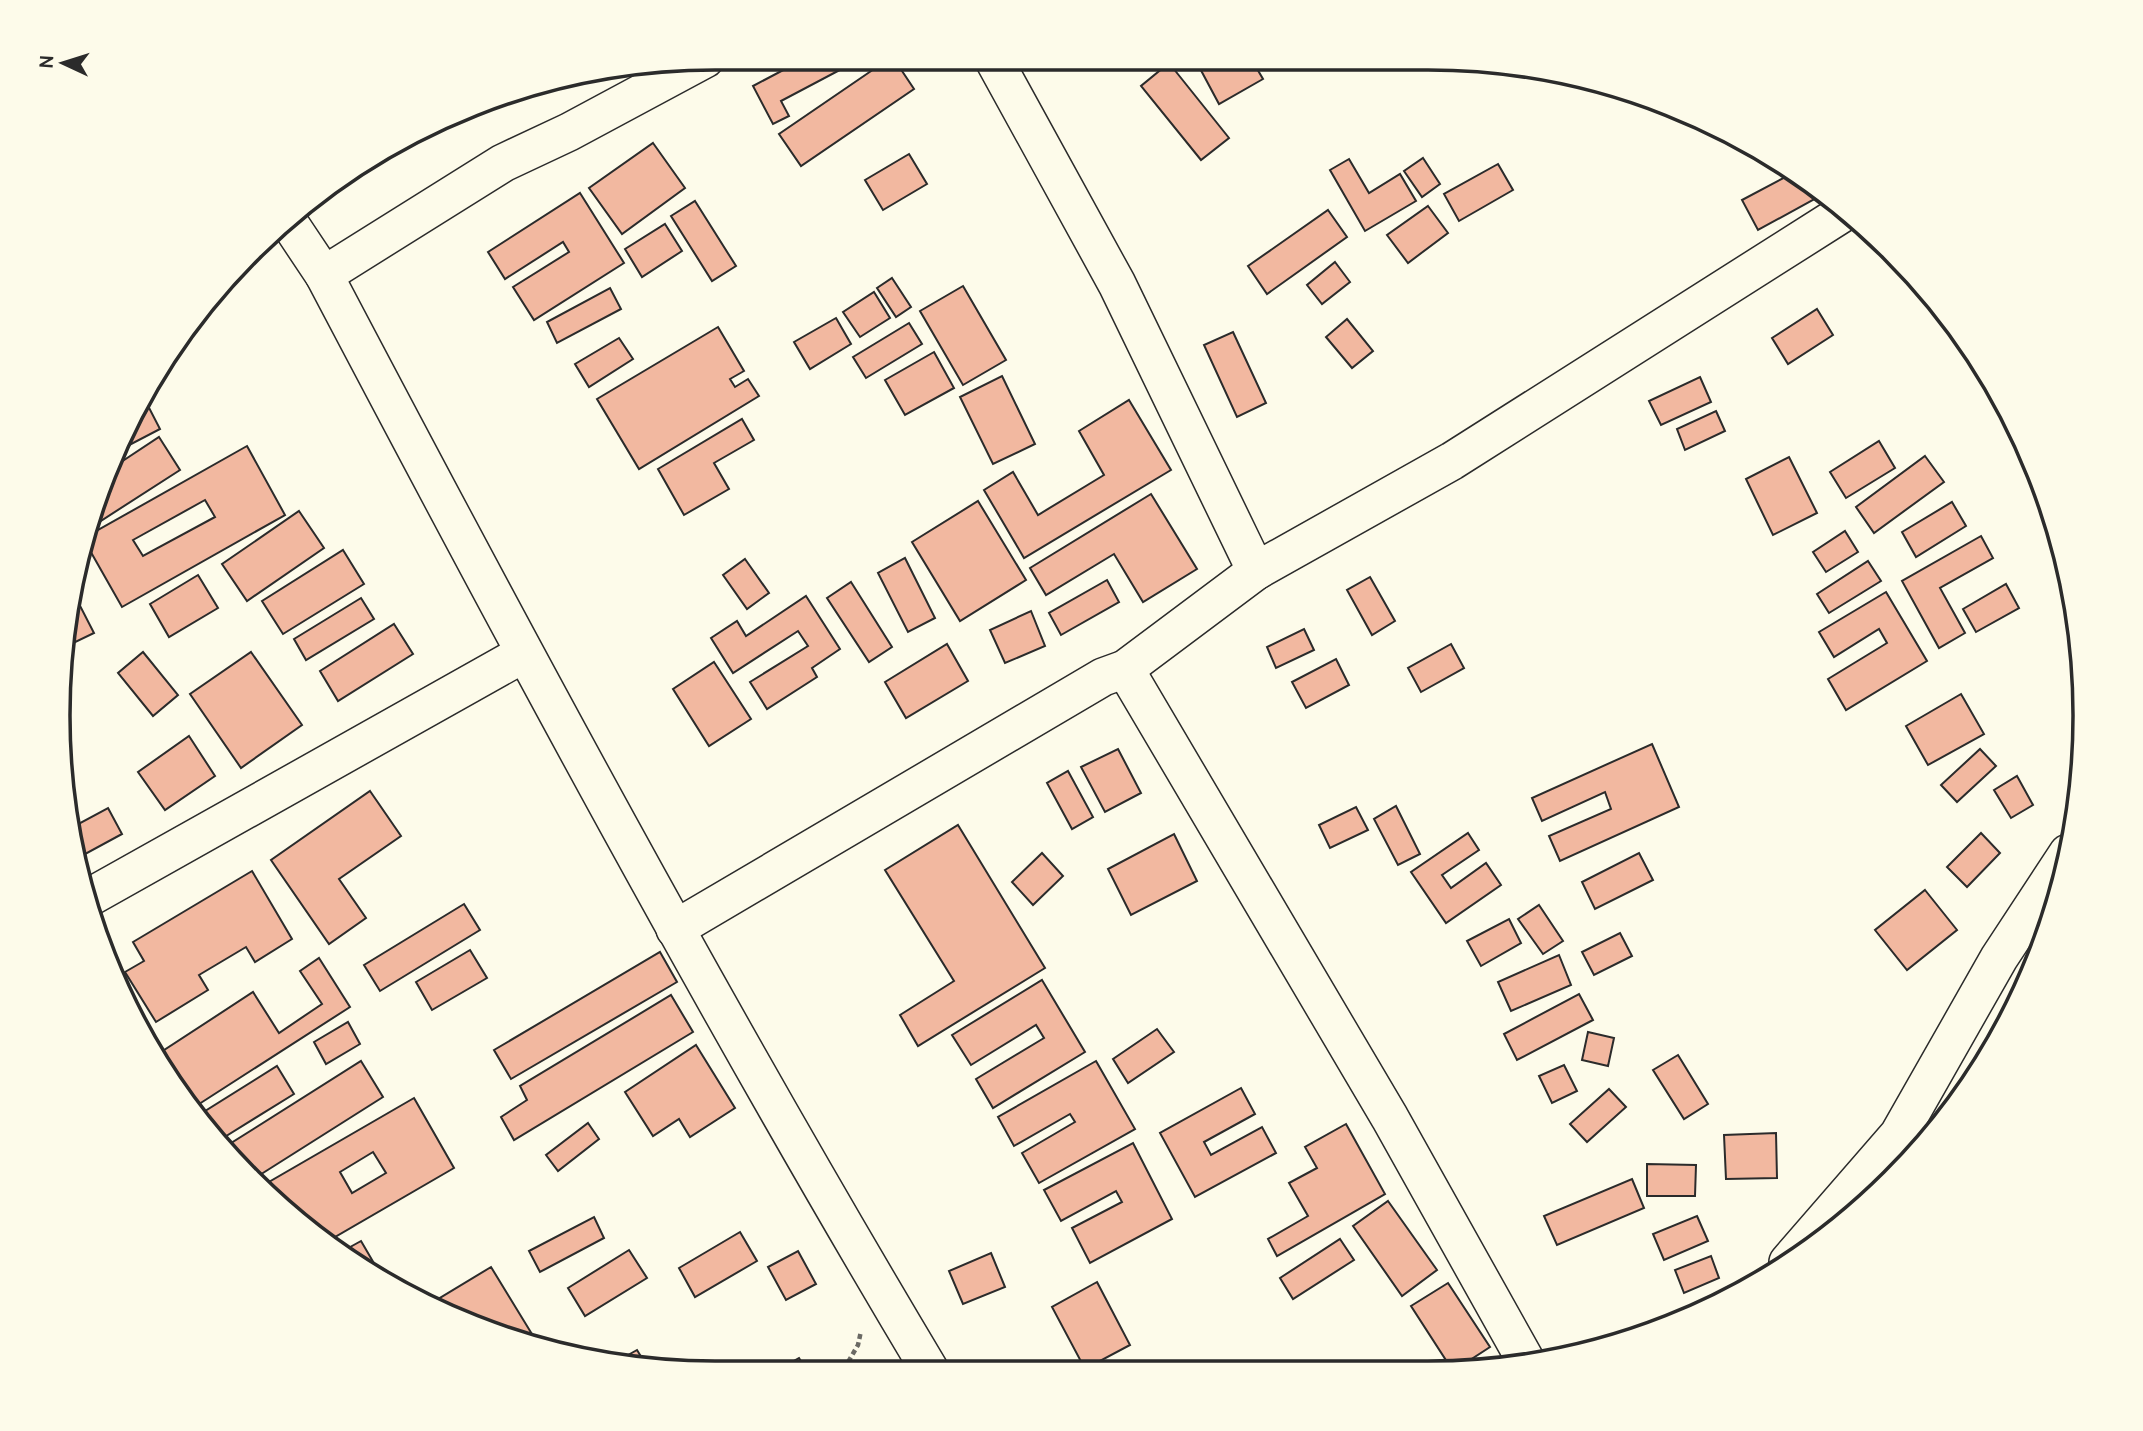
<svg xmlns="http://www.w3.org/2000/svg" width="2143" height="1431" viewBox="0 0 2143 1431" font-family="Cabin,sans-serif">
<style>
.building{fill:#f2b8a0;stroke:#2b2b2b;stroke-width:2;fill-rule:evenodd}
.lines{fill:none;stroke-linecap:round;stroke-linejoin:round}
.street-casing{stroke:#2b2b2b;stroke-width:40}
.path{stroke:#6a6964;stroke-width:4.5;stroke-dasharray:5 3.5;stroke-linecap:butt}
.street{stroke:#fdfbea;stroke-width:37}
.rim{fill:none;stroke:#2b2b2b;stroke-width:3.5}
</style>
<rect width="100%" height="100%" fill="#fdfbea"/>
<g class="building">
<polygon points="806,58 851,59 853,63 781,101 789,116 773,124 753,86"/>
<polygon points="868,59 894,59 914,89 801,166 779,134 874,69"/>
<polygon points="1196,61 1253,62 1263,79 1219,104"/>
<polygon points="1169,63 1229,138 1201,160 1141,86"/>
<polygon points="506,92 401,151 399,144"/>
<polygon points="653,143 685,188 622,234 589,188"/>
<polygon points="909,154 927,184 883,210 865,180"/>
<polygon points="1423,158 1440,184 1422,197 1404,171"/>
<polygon points="1349,159 1369,193 1400,174 1416,201 1365,231 1330,170"/>
<polygon points="1498,164 1513,190 1459,221 1444,194"/>
<polygon points="1791,174 1822,195 1758,230 1742,200"/>
<polygon points="580,193 624,263 534,320 513,287 569,252 563,242 505,279 488,252"/>
<polygon points="695,201 736,266 712,281 671,216"/>
<polygon points="1428,206 1448,233 1408,263 1387,235"/>
<polygon points="1328,210 1347,237 1267,294 1248,266"/>
<polygon points="665,224 682,251 642,277 625,249"/>
<polygon points="1335,262 1350,282 1322,304 1307,285"/>
<polygon points="892,278 911,307 896,317 877,288"/>
<polygon points="963,286 1006,360 963,385 920,311"/>
<polygon points="610,288 621,309 557,343 547,322"/>
<polygon points="874,292 890,318 860,337 843,312"/>
<polygon points="1817,309 1833,335 1788,364 1772,338"/>
<polygon points="836,318 851,344 810,369 794,342"/>
<polygon points="1347,319 1373,351 1352,368 1326,337"/>
<polygon points="909,323 922,344 866,378 853,357"/>
<polygon points="718,327 744,371 730,379 735,387 748,379 759,396 639,469 597,399"/>
<polygon points="1233,332 1266,403 1237,417 1204,345"/>
<polygon points="619,338 633,359 589,387 575,364"/>
<polygon points="934,352 954,388 905,415 885,380"/>
<polygon points="1002,376 1035,444 993,464 960,397"/>
<polygon points="1700,377 1711,402 1661,425 1649,401"/>
<polygon points="145,400 160,429 114,453"/>
<polygon points="1129,400 1171,470 1024,558 984,490 1013,472 1038,515 1104,475 1079,431"/>
<polygon points="1716,411 1725,431 1685,450 1677,429"/>
<polygon points="742,419 754,440 714,463 729,489 684,515 658,469"/>
<polygon points="159,437 180,470 93,526 106,472"/>
<polygon points="1879,441 1895,468 1846,498 1830,472"/>
<path d="M247,446L285,515L122,607L88,547L91,534ZM205,500L215,517L143,556L133,540Z"/>
<polygon points="1925,456 1944,482 1874,533 1856,507"/>
<polygon points="1789,457 1817,513 1773,535 1746,479"/>
<polygon points="1151,494 1197,569 1143,602 1114,554 1046,595 1030,568"/>
<polygon points="978,501 1026,580 960,621 912,542"/>
<polygon points="1952,502 1966,526 1916,557 1902,532"/>
<polygon points="299,511 324,548 247,601 222,564"/>
<polygon points="1845,531 1858,552 1826,572 1813,552"/>
<polygon points="1981,536 1993,558 1940,588 1965,633 1939,648 1902,581"/>
<polygon points="343,550 364,584 283,634 262,601"/>
<polygon points="905,558 935,618 908,632 878,573"/>
<polygon points="745,559 769,593 747,609 723,575"/>
<polygon points="1868,561 1881,581 1829,613 1817,594"/>
<polygon points="198,575 218,608 169,637 150,604"/>
<polygon points="1370,577 1395,621 1372,635 1347,590"/>
<polygon points="1107,580 1119,602 1061,635 1049,613"/>
<polygon points="851,582 892,647 869,662 827,598"/>
<polygon points="2006,584 2019,608 1976,632 1963,609"/>
<polygon points="1886,592 1927,661 1846,710 1828,679 1887,643 1879,629 1834,657 1819,632"/>
<polygon points="806,596 840,649 812,668 817,677 767,709 750,682 808,646 798,631 733,673 711,638 737,621 746,636"/>
<polygon points="76,598 94,633 65,647"/>
<polygon points="361,598 374,619 306,660 294,639"/>
<polygon points="1031,611 1045,646 1005,663 990,630"/>
<polygon points="394,624 413,654 338,701 320,671"/>
<polygon points="1304,629 1314,650 1276,668 1267,647"/>
<polygon points="947,644 968,681 906,718 885,682"/>
<polygon points="1451,644 1464,668 1421,692 1408,668"/>
<polygon points="143,652 178,695 153,716 118,673"/>
<polygon points="251,652 302,725 241,768 190,694"/>
<polygon points="1336,659 1349,685 1306,708 1292,682"/>
<polygon points="714,662 751,719 709,746 673,689"/>
<polygon points="1961,694 1984,734 1928,765 1906,726"/>
<polygon points="189,736 215,776 165,810 138,772"/>
<polygon points="1652,744 1679,807 1560,861 1549,836 1611,809 1605,792 1542,821 1532,798"/>
<polygon points="1118,749 1141,793 1105,812 1081,767"/>
<polygon points="1980,749 1996,766 1957,802 1941,785"/>
<polygon points="1068,771 1093,817 1072,829 1047,783"/>
<polygon points="2017,776 2033,805 2011,818 1994,790"/>
<polygon points="370,791 401,836 339,879 366,918 329,944 271,860"/>
<polygon points="1396,806 1420,854 1398,865 1374,819"/>
<polygon points="1356,807 1368,830 1330,848 1319,825"/>
<polygon points="108,808 122,834 76,859 69,829"/>
<polygon points="958,825 1045,968 918,1046 900,1015 954,981 885,870"/>
<polygon points="1468,833 1479,850 1442,875 1451,888 1486,863 1501,885 1446,923 1411,872"/>
<polygon points="1981,833 2000,853 1967,887 1947,867"/>
<polygon points="1174,834 1197,881 1131,915 1108,869"/>
<polygon points="1042,853 1063,876 1033,905 1012,882"/>
<polygon points="1639,853 1653,880 1595,909 1582,882"/>
<polygon points="252,871 292,939 255,962 246,947 199,975 208,990 156,1022 125,972 144,961 133,942"/>
<polygon points="1925,890 1957,930 1907,970 1875,930"/>
<polygon points="464,904 480,930 380,991 364,965"/>
<polygon points="1539,905 1563,941 1543,954 1518,919"/>
<polygon points="1509,919 1521,943 1481,966 1467,941"/>
<polygon points="1620,933 1632,956 1594,975 1582,952"/>
<polygon points="470,950 487,978 432,1010 416,982"/>
<polygon points="660,952 677,982 511,1079 494,1050"/>
<polygon points="1559,955 1571,985 1511,1011 1498,982"/>
<polygon points="319,958 350,1007 196,1106 155,1056 253,992 279,1033 322,1004 300,971"/>
<polygon points="1042,980 1085,1052 993,1108 976,1079 1044,1038 1036,1025 971,1065 952,1035"/>
<polygon points="1579,994 1593,1020 1517,1060 1504,1034"/>
<polygon points="671,995 693,1032 514,1140 501,1117 527,1100 520,1086"/>
<polygon points="348,1022 360,1044 326,1064 314,1042"/>
<polygon points="1157,1029 1174,1052 1128,1083 1113,1059"/>
<polygon points="1588,1032 1614,1038 1608,1066 1582,1060"/>
<polygon points="696,1045 735,1108 690,1137 679,1119 653,1136 625,1092"/>
<polygon points="1678,1055 1708,1104 1684,1119 1653,1070"/>
<polygon points="361,1061 383,1097 255,1178 228,1145"/>
<polygon points="1096,1061 1135,1129 1039,1183 1022,1153 1075,1122 1070,1114 1014,1146 998,1117"/>
<polygon points="1564,1065 1577,1091 1552,1103 1539,1076"/>
<polygon points="277,1066 294,1094 223,1138 202,1113"/>
<polygon points="1241,1088 1255,1114 1204,1142 1211,1155 1262,1127 1276,1153 1195,1197 1160,1133"/>
<polygon points="1609,1089 1626,1107 1587,1142 1570,1124"/>
<path d="M414,1098L454,1168L328,1241L282,1210L262,1186ZM373,1152L386,1173L352,1193L340,1172Z"/>
<polygon points="588,1123 599,1139 558,1171 546,1155"/>
<polygon points="1346,1124 1385,1194 1277,1256 1268,1239 1308,1216 1289,1183 1317,1168 1305,1147"/>
<polygon points="1776,1133 1777,1178 1726,1179 1724,1135"/>
<polygon points="1133,1143 1172,1219 1090,1263 1072,1228 1122,1202 1116,1191 1061,1221 1044,1190"/>
<polygon points="1647,1164 1696,1165 1695,1196 1647,1196"/>
<polygon points="1632,1179 1644,1208 1557,1245 1544,1216"/>
<polygon points="1388,1201 1437,1270 1402,1296 1353,1226"/>
<polygon points="1697,1216 1708,1241 1664,1260 1653,1234"/>
<polygon points="594,1217 604,1238 540,1272 529,1251"/>
<polygon points="740,1232 757,1261 695,1297 679,1268"/>
<polygon points="1340,1239 1354,1260 1293,1299 1280,1278"/>
<polygon points="361,1241 375,1265 370,1269 343,1251"/>
<polygon points="629,1250 647,1278 585,1316 568,1288"/>
<polygon points="798,1251 816,1284 786,1300 768,1267"/>
<polygon points="991,1253 1005,1287 963,1304 949,1271"/>
<polygon points="1711,1256 1719,1278 1684,1293 1675,1270"/>
<polygon points="491,1267 535,1339 432,1308 430,1304"/>
<polygon points="1097,1282 1130,1345 1085,1369 1052,1307"/>
<polygon points="1448,1283 1490,1347 1453,1371 1411,1306"/>
<polygon points="637,1350 648,1368 614,1363"/>
<polygon points="799,1358 805,1368 781,1368"/>
</g>
<g class="lines">
<g class="street-casing">
<g id="street">
<polyline points="994,60 1117,284 1256,571"/>
<path d="M290,224L324,275C518,644 715,1011 929,1369"/>
<polyline points="324,275 503,163 569,132 705,59"/>
<polyline points="1125,669 1390,1118 1527,1363"/>
<polyline points="90,897 523,654"/>
<polyline points="675,929 1103,677 1125,669 1256,571 1452,461 1846,211"/>
<polyline points="1788,1262 1899,1134 1999,958 2068,853"/>
</g>
</g>
<polyline class="path" points="844,1369 858,1345 861,1331"/>
<use href="#street" class="street"/>
</g>
<path d="M0 0H2143V1431H0ZM715 70H1428A645 645 0 0 1 2073 715V716A645 645 0 0 1 1428 1361H715A645 645 0 0 1 70 716V715A645 645 0 0 1 715 70Z" fill="#fdfbea" fill-rule="evenodd"/>
<path class="rim" d="M715 70H1428A645 645 0 0 1 2073 715V716A645 645 0 0 1 1428 1361H715A645 645 0 0 1 70 716V715A645 645 0 0 1 715 70Z"/>
<g transform="translate(63 63) rotate(274)" stroke="#fdfbea" stroke-width="5" paint-order="stroke">
<path d="M0-5L12 26L0 18L-12 26Z" fill="#2b2b2b"/>
<text y="-10" font-size="19" font-weight="bold" text-anchor="middle" fill="#2b2b2b">N</text>
</g>
</svg>
